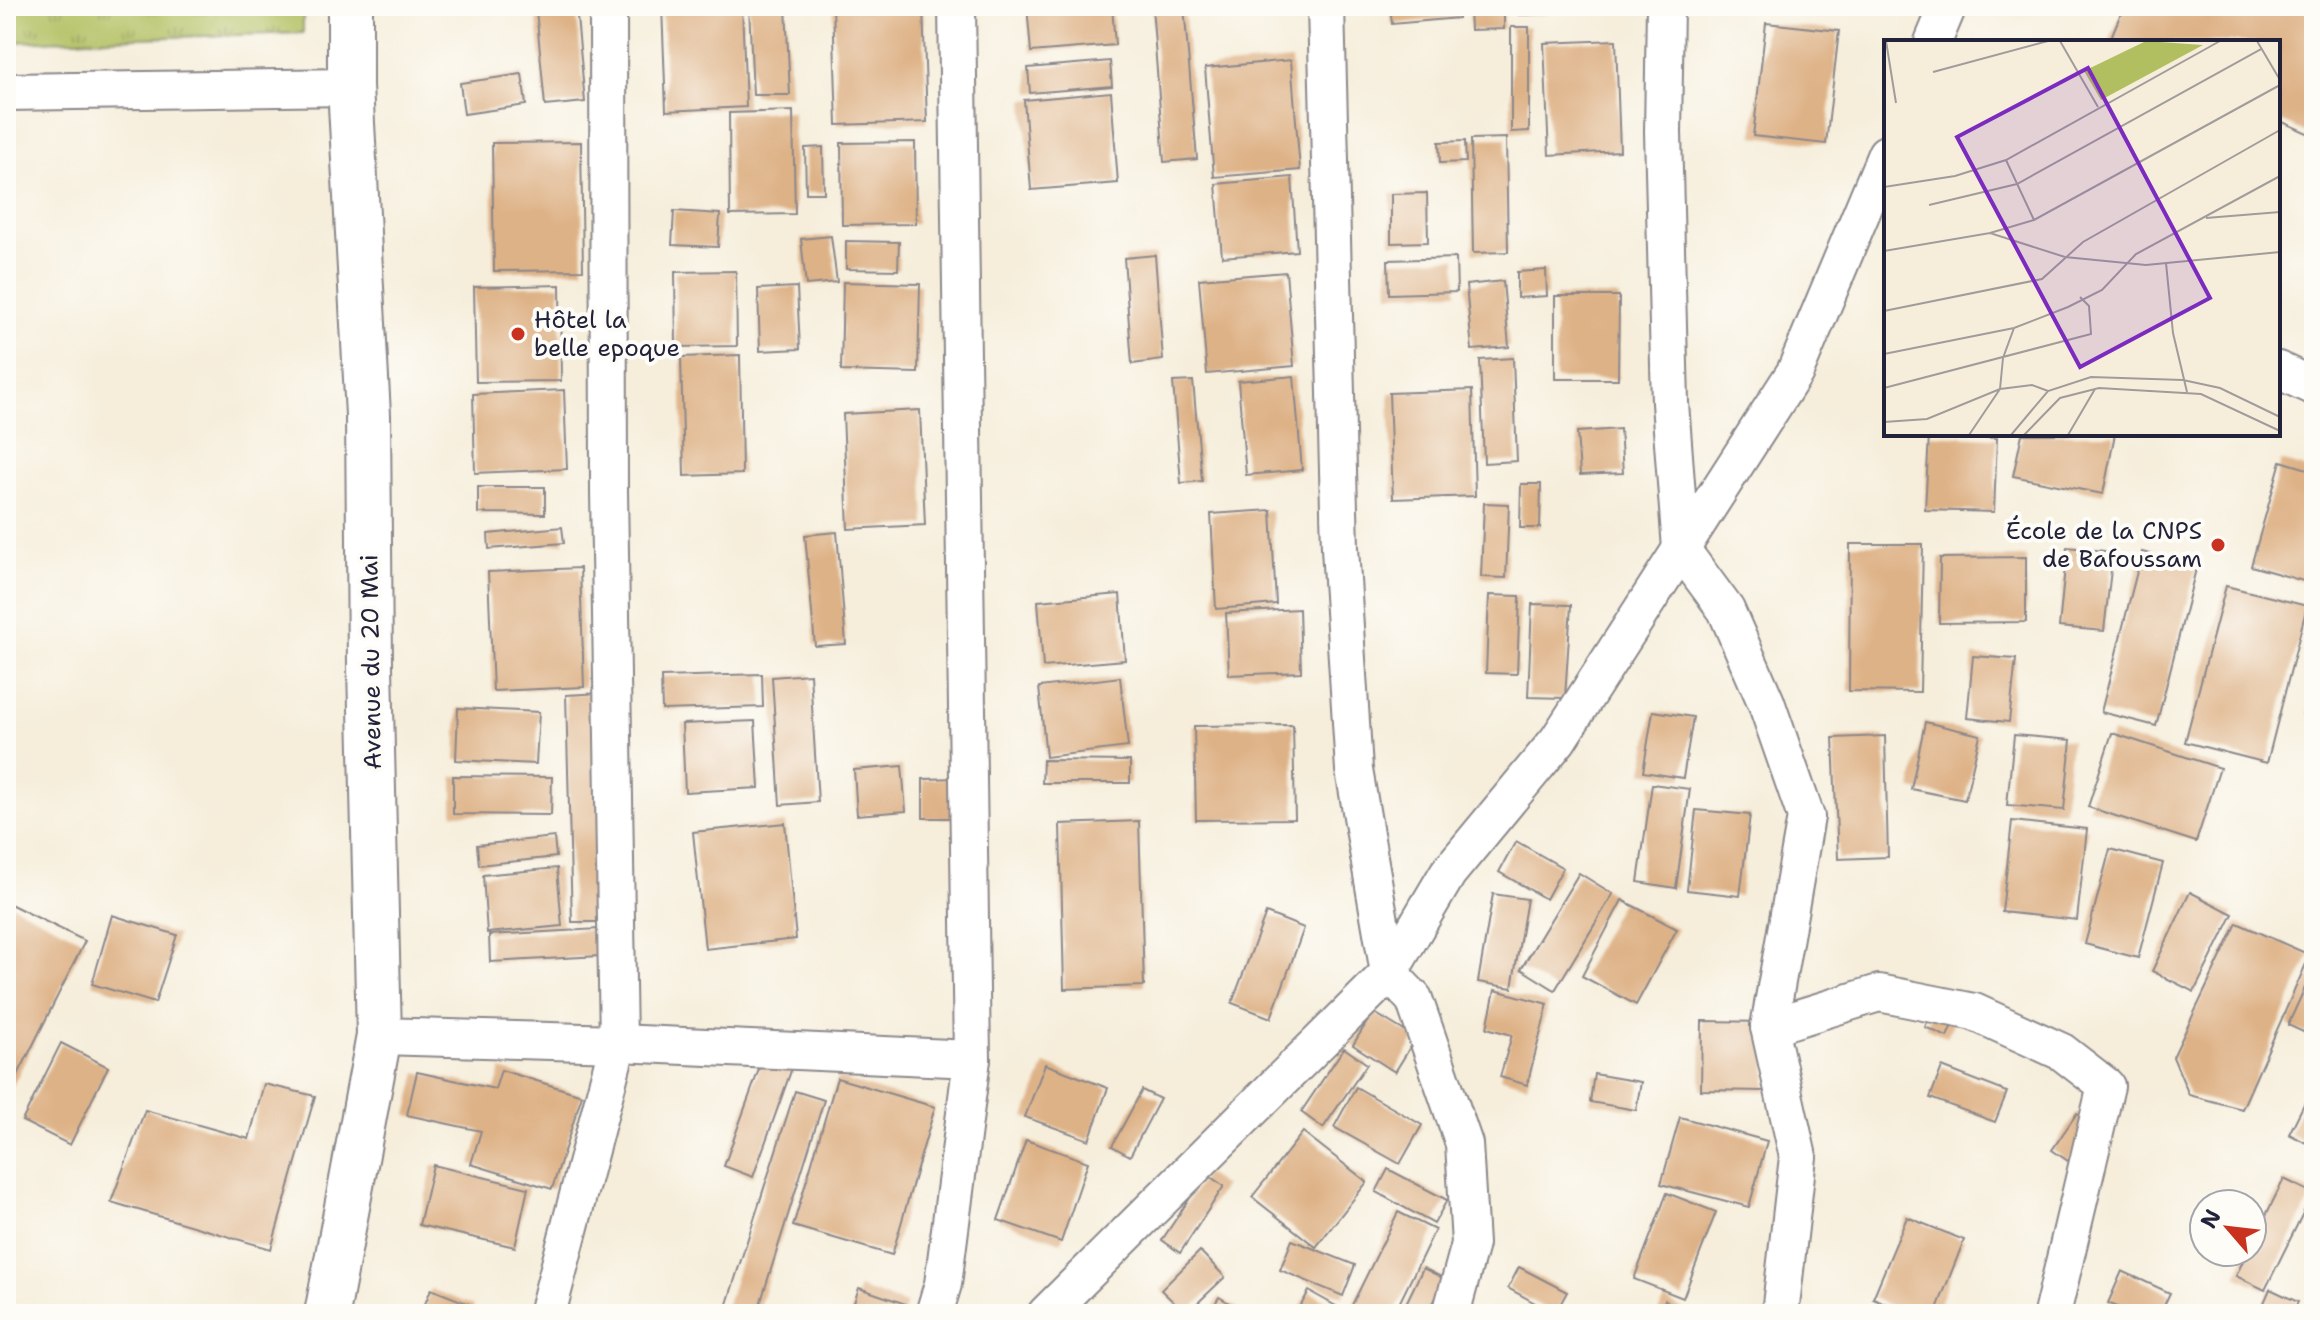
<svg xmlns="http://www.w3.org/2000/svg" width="2320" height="1320" viewBox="0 0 2320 1320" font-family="'Shantell Sans',sans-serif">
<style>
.grass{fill:url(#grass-tufts);stroke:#6a704e;stroke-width:2}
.building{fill:#deb287}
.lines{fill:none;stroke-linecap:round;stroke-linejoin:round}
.street-casing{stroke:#8c888b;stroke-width:40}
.secondary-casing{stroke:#8c888b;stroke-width:48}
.street{stroke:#fff;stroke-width:36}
.secondary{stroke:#fff;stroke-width:44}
.poi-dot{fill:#c8321e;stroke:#fdfcf7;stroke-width:3}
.labels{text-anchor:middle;stroke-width:8;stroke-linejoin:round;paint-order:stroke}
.poi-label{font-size:24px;fill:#22223b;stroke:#fdfcf7;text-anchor:start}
.street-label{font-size:24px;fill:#22223b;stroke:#fdfcf7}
.inset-road{fill:none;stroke:#a19c9b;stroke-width:2}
.view{fill:#7b2cbf;fill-opacity:0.15;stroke:#7b2cbf;stroke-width:4}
.inset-edge{fill:none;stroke:#22223b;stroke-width:4}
</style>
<defs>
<pattern id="grass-tufts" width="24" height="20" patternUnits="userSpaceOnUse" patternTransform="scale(2)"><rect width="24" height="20" fill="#b2bf61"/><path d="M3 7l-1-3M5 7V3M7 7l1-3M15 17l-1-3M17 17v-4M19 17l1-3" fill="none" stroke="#909b51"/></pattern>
</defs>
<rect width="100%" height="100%" fill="#fdfcf7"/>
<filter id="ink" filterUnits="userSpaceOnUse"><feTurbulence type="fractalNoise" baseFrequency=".0125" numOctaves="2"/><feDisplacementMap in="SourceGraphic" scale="16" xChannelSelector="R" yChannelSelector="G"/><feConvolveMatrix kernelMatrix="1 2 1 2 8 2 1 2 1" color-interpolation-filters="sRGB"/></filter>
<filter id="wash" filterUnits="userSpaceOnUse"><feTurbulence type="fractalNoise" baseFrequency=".006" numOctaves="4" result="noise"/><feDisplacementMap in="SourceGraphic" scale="32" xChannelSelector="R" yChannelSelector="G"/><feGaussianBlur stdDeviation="1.8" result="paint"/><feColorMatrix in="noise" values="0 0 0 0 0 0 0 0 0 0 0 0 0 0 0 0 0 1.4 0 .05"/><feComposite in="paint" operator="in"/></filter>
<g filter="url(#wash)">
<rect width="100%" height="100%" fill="#f6eedb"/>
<polygon class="grass" points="8,6 303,6 303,33 8,42"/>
<g id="blocks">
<g class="building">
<polygon points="576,6 585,102 545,106 536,9"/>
<polygon points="662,6 742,6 746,107 666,111"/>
<polygon points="749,6 786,6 790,95 753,95"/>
<polygon points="833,6 923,6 927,122 837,125"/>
<polygon points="1027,6 1112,6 1115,45 1031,52"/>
<polygon points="1152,6 1184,6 1197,159 1164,162"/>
<polygon points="1390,6 1458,6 1458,18 1392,24"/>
<polygon points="1469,6 1504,6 1504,29 1470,30"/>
<polygon points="1519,6 1546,6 1546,14 1519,15"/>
<polygon points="2124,6 2308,6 2314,8 2314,136 2278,120 2278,42 2109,42"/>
<polygon points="1766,23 1839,31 1826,144 1753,136"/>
<polygon points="1511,27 1529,27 1529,131 1511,132"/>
<polygon points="1616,40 1620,151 1549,155 1544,43"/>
<polygon points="1291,60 1300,170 1214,177 1205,68"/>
<polygon points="1110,61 1112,86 1030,93 1028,68"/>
<polygon points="522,74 526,105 464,114 460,83"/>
<polygon points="1111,92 1118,183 1031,190 1024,100"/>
<polygon points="793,111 795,214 730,215 729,113"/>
<polygon points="1506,138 1508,252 1473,253 1471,139"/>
<polygon points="1465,141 1466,162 1440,163 1439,142"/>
<polygon points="581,142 583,270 494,271 492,143"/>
<polygon points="915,142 916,224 842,225 841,143"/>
<polygon points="823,147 824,193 806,193 805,148"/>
<polygon points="1292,177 1297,251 1222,257 1216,184"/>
<polygon points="1427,193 1428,242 1391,243 1391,194"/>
<polygon points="674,211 720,214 718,247 672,245"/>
<polygon points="831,236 837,282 806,285 801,239"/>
<polygon points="846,241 899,242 898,270 846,269"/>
<polygon points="1155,255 1163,360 1132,364 1124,258"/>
<polygon points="1456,258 1457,292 1389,294 1388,260"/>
<polygon points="1546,270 1547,296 1517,298 1517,272"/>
<polygon points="736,271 737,346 676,347 675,272"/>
<polygon points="1286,272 1294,366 1207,374 1199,279"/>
<polygon points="1503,281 1509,347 1472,350 1466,285"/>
<polygon points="843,282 920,284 918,373 841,371"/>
<polygon points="560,285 561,381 476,382 474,287"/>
<polygon points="797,287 800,349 760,351 758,289"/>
<polygon points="1555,296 1619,296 1618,379 1555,379"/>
<polygon points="740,355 742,474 684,476 681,357"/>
<polygon points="1513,358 1517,461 1484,463 1480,360"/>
<polygon points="1294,376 1302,470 1246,475 1238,381"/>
<polygon points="1193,381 1202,481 1181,483 1173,382"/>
<polygon points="564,390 567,469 475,473 473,394"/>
<polygon points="1472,390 1475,496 1393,499 1389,393"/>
<polygon points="920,410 925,525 848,529 843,414"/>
<polygon points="1620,429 1623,473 1580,475 1577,432"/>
<polygon points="2022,434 2115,434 2103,494 2013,476"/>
<polygon points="1929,435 1997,438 1994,512 1925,510"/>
<polygon points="2281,461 2314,471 2314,584 2251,566"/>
<polygon points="1521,484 1541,484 1540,528 1520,528"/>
<polygon points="478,487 545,487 545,514 478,513"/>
<polygon points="1484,503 1509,504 1506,578 1481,577"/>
<polygon points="1271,510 1276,604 1216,609 1211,514"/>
<polygon points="562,527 564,543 489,549 488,534"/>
<polygon points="837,532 846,644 815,646 805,535"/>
<polygon points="1850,544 1923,544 1920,692 1849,691"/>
<polygon points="2067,547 2113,552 2104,631 2059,627"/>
<polygon points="2142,552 2197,565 2156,726 2101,712"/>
<polygon points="2026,557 2026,622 1939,623 1940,558"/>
<polygon points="580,568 584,687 493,691 488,572"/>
<polygon points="2226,586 2307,606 2267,763 2185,742"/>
<polygon points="1120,594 1125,660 1043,667 1038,601"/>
<polygon points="1489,595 1520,596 1517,674 1486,673"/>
<polygon points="1532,604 1571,605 1565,698 1528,697"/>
<polygon points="1299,609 1301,672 1229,675 1226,613"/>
<polygon points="1973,656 2016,659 2009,722 1967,718"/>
<polygon points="762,674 763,707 662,710 661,677"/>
<polygon points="810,674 818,802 780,805 772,677"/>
<polygon points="1120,677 1128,747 1046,757 1039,687"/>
<polygon points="602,693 608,922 572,922 566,695"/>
<polygon points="2314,697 2314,716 2308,714"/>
<polygon points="458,708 539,712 536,764 456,760"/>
<polygon points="1653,711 1693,717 1683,778 1643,772"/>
<polygon points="755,721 759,788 685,792 682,724"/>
<polygon points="1925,722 1980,735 1965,800 1911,789"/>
<polygon points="1293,725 1295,819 1196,820 1194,726"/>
<polygon points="2112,733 2220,768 2196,842 2088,807"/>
<polygon points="2014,735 2071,740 2064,810 2007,805"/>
<polygon points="1885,736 1888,857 1838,859 1833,738"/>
<polygon points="1043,760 1130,761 1130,783 1042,783"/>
<polygon points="902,766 906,811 857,815 854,770"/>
<polygon points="453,776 552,777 551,815 453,814"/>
<polygon points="958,778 958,818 923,818 923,779"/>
<polygon points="1652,784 1690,789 1676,888 1638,882"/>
<polygon points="1696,810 1750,815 1740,896 1687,890"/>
<polygon points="1139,821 1144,986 1064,989 1060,824"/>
<polygon points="2012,821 2087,829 2077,920 2002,912"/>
<polygon points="785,823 796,939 705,949 693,832"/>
<polygon points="554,837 556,857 479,865 477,845"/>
<polygon points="1516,841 1563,868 1546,899 1499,872"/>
<polygon points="2110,849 2163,863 2138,958 2085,944"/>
<polygon points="557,868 562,926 487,933 483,875"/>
<polygon points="1579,873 1613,894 1555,990 1521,969"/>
<polygon points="2190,892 2233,914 2194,992 2152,971"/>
<polygon points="1493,894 1527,899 1512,988 1478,982"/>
<polygon points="1622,900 1677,929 1636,1005 1582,976"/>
<polygon points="6,902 85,941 6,1099"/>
<polygon points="1266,913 1304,928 1271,1018 1232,1003"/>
<polygon points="112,915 177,935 155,1003 92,984"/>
<polygon points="2237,923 2310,955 2242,1109 2189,1095 2173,1057"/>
<polygon points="599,929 600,956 490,962 489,935"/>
<polygon points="2314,968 2314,1037 2288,1025"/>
<polygon points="1495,990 1548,1004 1527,1085 1500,1077 1512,1035 1487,1028"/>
<polygon points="1938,999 1959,1008 1947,1037 1925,1027"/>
<polygon points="1373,1012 1416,1038 1395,1072 1353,1045"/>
<polygon points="1702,1021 1768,1022 1766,1091 1701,1090"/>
<polygon points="61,1043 108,1067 70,1145 22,1121"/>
<polygon points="1344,1048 1367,1064 1323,1128 1301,1112"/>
<polygon points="763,1058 792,1068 753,1177 724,1166"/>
<polygon points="1045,1064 1108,1088 1089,1140 1025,1117"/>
<polygon points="1942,1067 2007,1092 1995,1122 1930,1098"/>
<polygon points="501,1070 582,1095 552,1189 471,1164 481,1131 407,1115 417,1072 495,1089"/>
<polygon points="1594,1074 1641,1082 1636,1110 1590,1102"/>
<polygon points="837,1078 935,1107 892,1255 793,1226"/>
<polygon points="264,1084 315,1096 271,1249 111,1202 145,1110 249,1139"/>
<polygon points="2314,1084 2314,1147 2289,1134"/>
<polygon points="1356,1087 1422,1125 1400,1164 1334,1127"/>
<polygon points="1142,1090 1160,1099 1130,1156 1112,1146"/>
<polygon points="795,1091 824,1100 757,1314 749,1314 726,1307"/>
<polygon points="2077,1113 2094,1123 2068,1161 2052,1150"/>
<polygon points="1680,1117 1767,1141 1749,1207 1661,1184"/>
<polygon points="1303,1132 1367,1182 1316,1247 1252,1197"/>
<polygon points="1026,1140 1088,1162 1061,1242 998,1220"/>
<polygon points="433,1165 528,1188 515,1247 419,1225"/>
<polygon points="1388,1169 1447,1200 1434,1224 1376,1192"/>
<polygon points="1206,1174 1224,1186 1180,1253 1162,1240"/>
<polygon points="2284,1179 2313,1193 2265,1290 2236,1276 2247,1252 2252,1252 2252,1243"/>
<polygon points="1667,1193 1716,1212 1683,1298 1634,1279"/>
<polygon points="1398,1212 1435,1230 1394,1314 1365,1314 1351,1307"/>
<polygon points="1907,1217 1964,1240 1935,1314 1911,1314 1873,1298"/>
<polygon points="1292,1240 1355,1265 1343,1296 1280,1270"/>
<polygon points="1200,1251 1225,1277 1186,1314 1161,1290"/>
<polygon points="1519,1267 1567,1292 1555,1314 1508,1288"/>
<polygon points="1423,1268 1445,1279 1428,1314 1401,1314"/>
<polygon points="2122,1271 2170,1293 2160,1314 2133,1314 2108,1303"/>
<polygon points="859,1288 906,1304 902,1314 850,1314"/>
<polygon points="431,1289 474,1306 471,1314 421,1314"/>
<polygon points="2270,1289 2298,1302 2292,1314 2259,1314"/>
<polygon points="1309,1291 1343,1310 1341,1314 1296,1314"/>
<polygon points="1219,1297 1248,1314 1209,1314"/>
<polygon points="1665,1300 1690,1314 1657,1314"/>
<polygon points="1579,1306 1595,1314 1575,1314"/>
</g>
</g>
</g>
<g filter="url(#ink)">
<use href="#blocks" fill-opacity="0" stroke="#8c888b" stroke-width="2"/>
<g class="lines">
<g class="street-casing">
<g id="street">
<polyline points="1326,6 1340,548 1354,770 1389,973 1414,999 1464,1144 1470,1244 1451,1314"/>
<polyline points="1665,6 1663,132 1670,403 1681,549 1726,610 1766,702 1806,817 1769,1027 1798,1157 1780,1314"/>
<polyline points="1933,42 1948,6"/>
<polyline points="6,92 350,87"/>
<polyline points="2278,370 2314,387"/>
<polyline points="1769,1027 1879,993 1974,1012 2062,1052 2106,1086 2052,1314"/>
<polyline points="379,1036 618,1043 972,1059"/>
<polyline points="547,1314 618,1043 609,491 608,6"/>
<polyline points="934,1314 943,1284 972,1059 957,6"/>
<polyline points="1046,1314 1389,973 1448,873 1558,740 1795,372 1886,154"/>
</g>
</g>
<g class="secondary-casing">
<polyline id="secondary" points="327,1314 379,1036 370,667 368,415 350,87 350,6"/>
</g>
<use href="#street" class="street"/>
<use href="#secondary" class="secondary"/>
</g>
</g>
<g class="poi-dot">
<circle cx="518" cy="334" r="8"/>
<circle cx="2218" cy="545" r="8"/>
</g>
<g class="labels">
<g class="poi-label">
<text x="534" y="328">Hôtel la<tspan x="534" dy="28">belle epoque</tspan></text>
<text x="2202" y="539" text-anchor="end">École de la CNPS<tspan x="2202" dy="28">de Bafoussam</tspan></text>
</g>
<g class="street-label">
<text transform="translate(371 662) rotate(-91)" y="8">Avenue du 20 Mai</text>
</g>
</g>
<g transform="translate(1884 40)">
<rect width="396" height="396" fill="#f6eedb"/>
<path d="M262,1L319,5L217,60L200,31Z" fill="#b2bf61"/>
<path class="inset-road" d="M2,1L12,63M176,1L214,67M373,1L396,40M49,32L164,1M122,120L150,180M0,147L71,136L122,120L336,1M45,165L133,144L377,9M322,178L396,172M106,193L150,180L396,45M0,211L106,193L181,217L262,225L396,212M282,223L289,293L303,352M0,271L158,239L199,202L396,90M0,314L130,288L184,267L218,250L252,214L396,136M0,348L207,294L205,266L196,257M0,382L43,379L116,349L148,345L164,351M85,395L116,349L119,318L130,288M127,395L164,351L207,337L299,340L336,348L396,377M140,395L176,358L215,348L317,354L396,391M184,395L211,349"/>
<path class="view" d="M204,28L326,258L196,327L73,97Z"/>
<rect width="396" height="396" class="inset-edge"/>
</g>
<rect width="2320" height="1320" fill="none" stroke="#fdfcf7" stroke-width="32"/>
<g transform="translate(2228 1228) rotate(298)"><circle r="38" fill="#fdfcf7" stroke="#a5a5ac" stroke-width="2"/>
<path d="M0-6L14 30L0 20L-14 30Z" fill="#c8321e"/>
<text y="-12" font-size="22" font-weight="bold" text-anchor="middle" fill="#22223b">N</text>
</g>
</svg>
